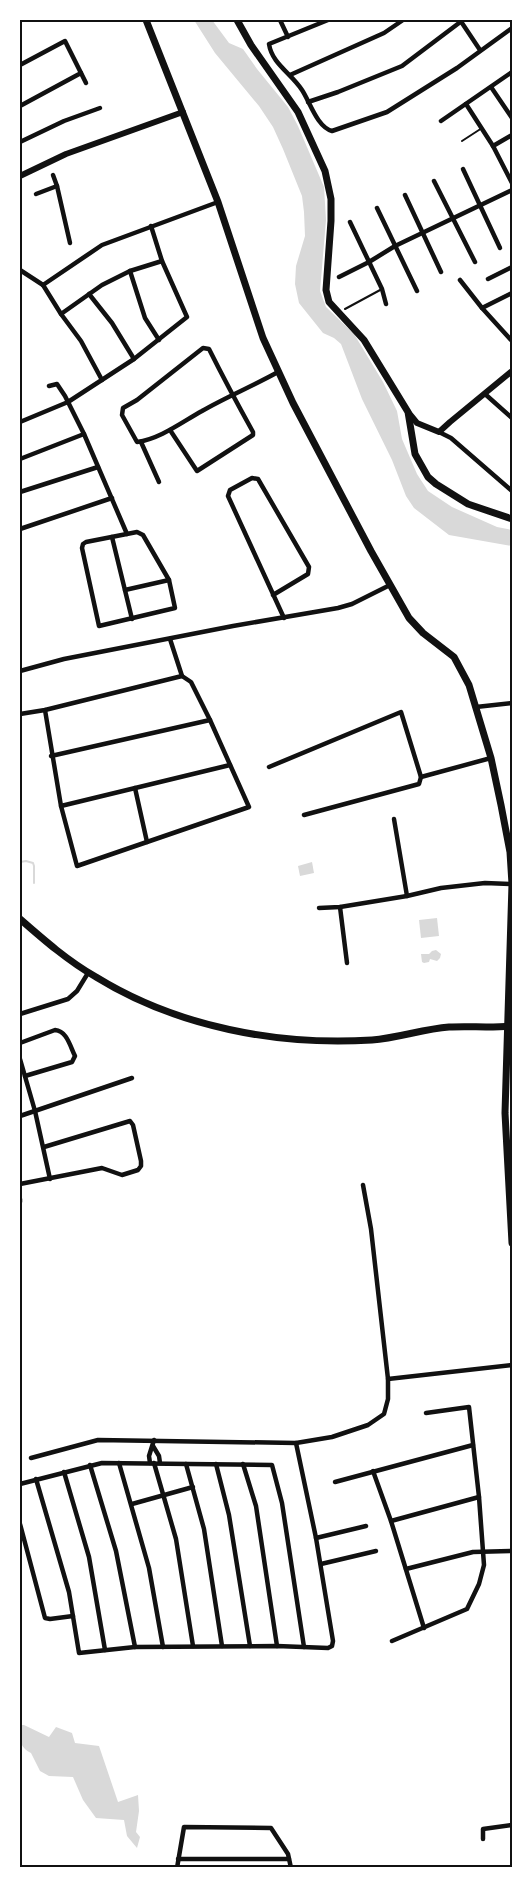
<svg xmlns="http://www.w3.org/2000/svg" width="532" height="1887" viewBox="0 0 532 1887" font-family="'Archivo Narrow',sans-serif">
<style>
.water{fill:#d9d9d9}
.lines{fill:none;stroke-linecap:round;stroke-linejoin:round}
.stream{stroke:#d9d9d9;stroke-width:2}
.service{stroke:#111;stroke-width:2}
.minor{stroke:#111;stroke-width:4.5}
.tertiary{stroke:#111;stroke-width:6}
.secondary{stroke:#111;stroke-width:7}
.neatline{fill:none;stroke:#111;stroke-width:2}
</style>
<rect width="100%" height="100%" fill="#fff"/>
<g class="water">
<polygon points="194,20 212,20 229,43 243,49 257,69 288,107 298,126 324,187 326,220 320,291 326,307 354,334 383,382 397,411 402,439 417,474 428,491 452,507 497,527 512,530 512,546 449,535 414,508 406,496 392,460 362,399 341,344 334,338 323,333 299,303 295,284 296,266 305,236 304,212 302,196 283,149 273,127 259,106 215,53"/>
<polygon points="312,862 314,873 300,876 298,866"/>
<polygon points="437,918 439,936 421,938 419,920"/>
<polygon points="436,950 441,954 440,958 437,961 430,959 429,962 424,963 422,962 421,954 429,954 432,951"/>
<path d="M20,1725H24L49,1737L56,1727L72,1733L75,1743L99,1746L118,1802L138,1795L139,1811L136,1832L140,1837L137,1848L127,1836L124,1820L96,1818L83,1800L73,1777L49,1776L40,1771L31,1753C19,1747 19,1738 20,1725Z"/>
</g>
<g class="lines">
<polyline class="stream" points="20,862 26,861 33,863 34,866 34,883"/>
<g class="service">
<polyline points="462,141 482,128"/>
<polyline points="345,309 382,289"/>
</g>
<g class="minor">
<polyline points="280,20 288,37"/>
<path d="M328,20L269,44C272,64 291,73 302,90C310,102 317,127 332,131L387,112L457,68L512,28"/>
<polyline points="460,20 480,50"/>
<polyline points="20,65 65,41 81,73 20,106"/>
<polyline points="81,73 86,83"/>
<polyline points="290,75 384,33 403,20"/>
<polyline points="491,87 512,118"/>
<polyline points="308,102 338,92 402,66 463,20"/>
<polyline points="466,104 493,146 512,183"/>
<polyline points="441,121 512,72"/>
<polyline points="20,142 64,121 100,108"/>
<polyline points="493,146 512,135"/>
<polyline points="463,169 500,248"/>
<polyline points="53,175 57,186 70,243"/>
<polyline points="434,181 475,262"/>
<polyline points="36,194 57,186"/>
<polyline points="405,195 441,272"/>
<polyline points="377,208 417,291"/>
<polyline points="350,222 382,289 386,304"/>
<polyline points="20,270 43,285"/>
<polyline points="130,271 145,318 159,340"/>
<polyline points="339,277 369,262 395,246 512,190"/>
<polyline points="488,279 512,267"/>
<polyline points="460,280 482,308 512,341"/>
<polyline points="43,285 102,245 218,202"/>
<polyline points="43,285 61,314 81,341 102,380"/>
<polyline points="89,294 112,323 134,359"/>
<polyline points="482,308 512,293"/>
<polyline points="61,314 102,285 130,271 162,261"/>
<polyline points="49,386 57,384 65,396 84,434 127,534"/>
<polyline points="485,394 512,418"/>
<polyline points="20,422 68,402 134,359 187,317 162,261 151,226"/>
<path d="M170,430L197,471L253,435V432C238,405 223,377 209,349L203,348L137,400L123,408L122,415L137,442C160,439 182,422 202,411C226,397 253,386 278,372"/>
<polyline points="439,432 451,438 512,491"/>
<polyline points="141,442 159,482"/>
<polyline points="20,459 84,434"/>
<polyline points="20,492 98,467"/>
<polyline points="20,529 112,498"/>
<polygon points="137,532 143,535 169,580 175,608 99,626 82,548 83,544 86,542"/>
<polyline points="112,537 132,619"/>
<polyline points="125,590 169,580"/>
<polyline points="273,595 308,574 309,567 258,479 252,478 230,490 228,496 284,618"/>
<polyline points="20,671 64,659 233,626 338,608 352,604 390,585"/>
<polyline points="476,707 512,703"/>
<polyline points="45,710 61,806 77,866 249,807 210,720 191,682 182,676 170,639"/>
<polyline points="20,714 45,710 182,676"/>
<polyline points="51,756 210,720"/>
<polyline points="269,767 401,712 421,777 419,784 304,815"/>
<polyline points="421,777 491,758"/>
<polyline points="135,788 147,842"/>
<polyline points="61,806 230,765"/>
<polyline points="394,819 407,896"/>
<polyline points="340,907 347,963"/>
<polyline points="319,908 340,907 407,896 441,888 485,883 512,884"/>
<polyline points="20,1014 68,999 77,991 88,973"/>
<path d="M20,1043L55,1030C67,1031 70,1046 75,1056L72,1062L25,1076"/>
<polyline points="20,1059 35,1111 50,1179"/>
<polyline points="20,1116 132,1078"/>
<polyline points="20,1184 102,1168 122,1175 138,1170 141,1166 141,1161 133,1125 130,1121 44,1147"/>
<polyline points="20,1199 20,1202"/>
<polyline points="388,1379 512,1365"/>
<polyline points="153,1446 159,1456 160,1463"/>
<polyline points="31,1458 98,1440 296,1443 332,1437 368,1425 384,1414 388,1399 388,1379 371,1229 363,1185"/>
<polyline points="119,1463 149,1568 163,1647"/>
<polyline points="150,1463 149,1456 154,1440"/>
<polyline points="154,1463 176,1539 193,1646"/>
<polyline points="186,1464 204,1529 222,1646"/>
<polyline points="216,1464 229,1515 250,1646"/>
<polyline points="243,1464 256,1506 277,1646"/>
<polyline points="90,1465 116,1551 135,1647"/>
<polyline points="373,1471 391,1521 424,1628"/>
<polyline points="64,1472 89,1557 105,1650"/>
<polyline points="36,1479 69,1592 79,1653 135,1647 277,1646 328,1648 332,1646 333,1641 316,1538 296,1443"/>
<polyline points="335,1482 473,1445"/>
<polyline points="20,1484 102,1463 272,1465 282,1503 304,1647"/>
<polyline points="132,1504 193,1487"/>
<polyline points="391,1521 479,1497"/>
<polyline points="20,1524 45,1618 50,1619 73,1616"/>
<polyline points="316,1538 366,1526"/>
<polyline points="321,1564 376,1551"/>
<polyline points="406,1569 473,1552 512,1551"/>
<polyline points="392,1641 467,1609 479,1584 484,1565 479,1497 469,1407 426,1413"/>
<polyline points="483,1839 483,1829 512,1825"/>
<polyline points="178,1859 289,1859"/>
<polyline points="177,1868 184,1827 271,1828 288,1854 291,1868"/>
</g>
<g class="tertiary">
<polyline points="20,176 66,154 183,112"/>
<polyline points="408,412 417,423 439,432 450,422 512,371"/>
</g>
<g class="secondary">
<polyline points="146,20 218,202 263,338 293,403 371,551 409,618 423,633 454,657 469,685 491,758 501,805 510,852 512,884 505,1113 512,1243"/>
<polyline points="237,20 251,45 298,112 325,171 331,199 331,221 326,290 329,302 364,340 408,412 415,454 428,477 436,484 468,504 512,519"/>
<path d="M20,919C44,940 68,961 96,977C177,1027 278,1046 372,1040C398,1038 423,1029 449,1027C470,1026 491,1028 512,1026"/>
</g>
</g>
<rect width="532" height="1887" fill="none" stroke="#ffffff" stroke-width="42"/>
<rect x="21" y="21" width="490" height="1845" class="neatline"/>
</svg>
